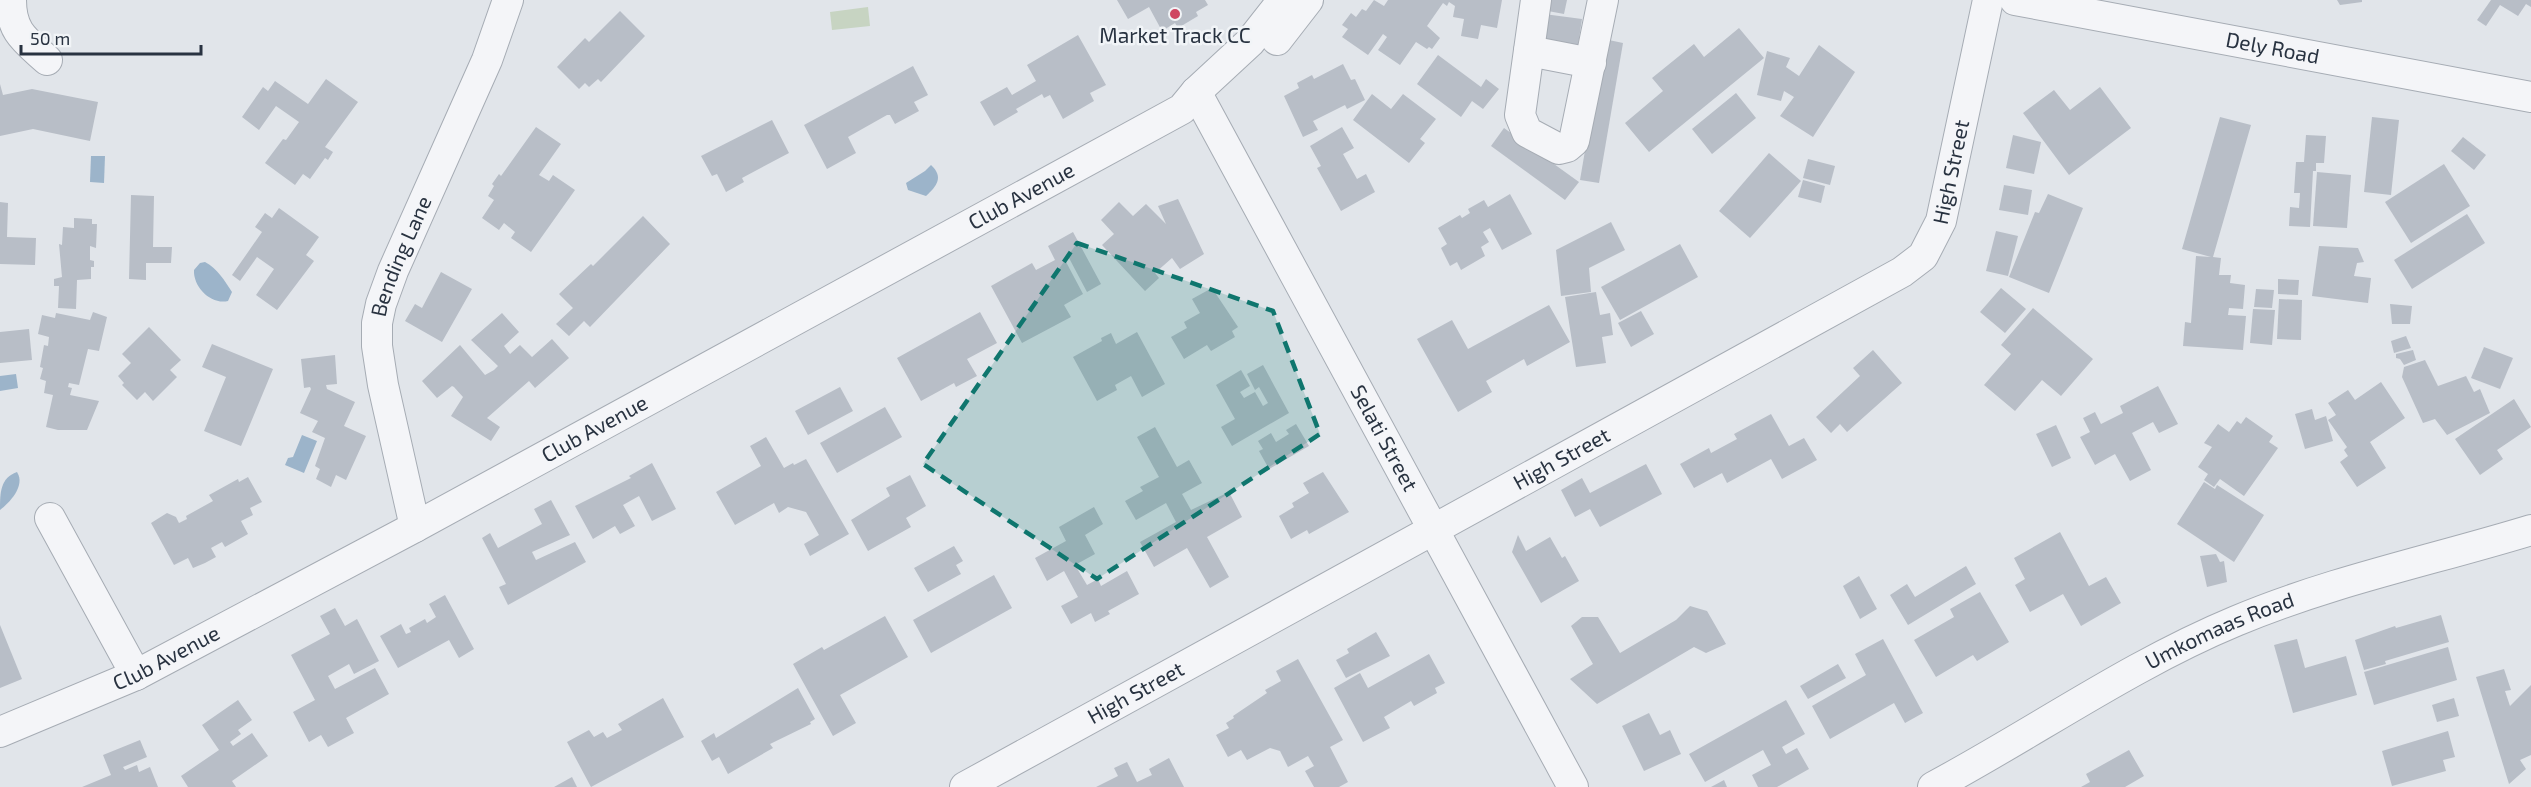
<svg xmlns="http://www.w3.org/2000/svg" width="2531" height="787" viewBox="0 0 2531 787" font-family="'Exo 2',sans-serif">
<style>
.green{fill:#c7d4c2}
.water{fill:#9cb4ca}
.building{fill:#b8bec7}
.lines{fill:none;stroke-linecap:round;stroke-linejoin:round}
.minor-casing{stroke:#a6acb4;stroke-width:32}
.minor{stroke:#f4f5f8;stroke-width:30}
.marked{fill:#0f766e;fill-opacity:0.2;stroke:#0f766e;stroke-width:4.5;stroke-dasharray:12 8;stroke-linejoin:round}
.poi-dot{fill:#cf4662;stroke:#f1f4f7;stroke-width:2}
.labels{text-anchor:middle;stroke-width:5;stroke-linejoin:round;paint-order:stroke}
.poi-label{font-size:21px;fill:#293341;stroke:#f1f4f7}
.street-label{font-size:21px;fill:#293341;stroke:#f1f4f7}
</style>
<rect width="100%" height="100%" fill="#e1e5ea"/>
<polygon class="green" points="868,7 870,26 832,30 830,12"/>
<g class="water">
<polygon points="91,156 105,156 104,183 90,182"/>
<path d="M931,165C944,177 937,186 926,196L908,190L906,183L925,171Z"/>
<path d="M205,262C218,269 224,280 232,292L228,301C211,305 193,287 194,270L200,263Z"/>
<polygon points="16,374 18,388 0,391 0,376"/>
<polygon points="302,435 317,441 304,473 285,465 288,458 293,457"/>
<path d="M17,472C26,486 9,503 0,510C0,493 0,478 17,472Z"/>
</g>
<g class="building">
<polygon points="1117,0 1205,0 1208,5 1196,12 1198,16 1178,28 1175,23 1162,31 1149,7 1128,19"/>
<polygon points="1374,0 1384,6 1388,0 1502,0 1497,28 1481,25 1478,39 1461,36 1464,19 1453,17 1455,6 1449,2 1447,6 1443,3 1427,26 1440,38 1432,49 1429,47 1427,49 1416,42 1400,65 1378,50 1387,37 1383,34 1368,55 1342,37 1348,29 1342,25 1351,13 1356,17 1362,9 1366,11"/>
<polygon points="1550,0 1567,0 1564,14 1548,11"/>
<polygon points="2337,0 2362,0 2362,2 2340,5"/>
<polygon points="2491,0 2531,0 2531,7 2526,4 2518,16 2500,5 2486,26 2477,20"/>
<polygon points="620,11 645,36 601,82 598,79 589,87 585,83 579,89 557,67 585,38 589,42"/>
<polygon points="1544,14 1582,19 1578,45 1541,40"/>
<polygon points="1739,28 1764,58 1649,152 1625,123 1663,91 1652,78 1694,44 1704,57"/>
<polygon points="1078,35 1106,85 1090,93 1094,101 1063,119 1050,95 1044,98 1042,94 1016,109 1018,112 994,126 980,102 1007,87 1012,95 1036,81 1027,65"/>
<polygon points="1604,39 1623,43 1599,183 1580,180"/>
<polygon points="1819,45 1855,72 1813,137 1780,116 1794,97 1784,91 1781,101 1757,95 1767,51 1790,58 1786,67 1799,76"/>
<polygon points="1438,55 1481,87 1486,79 1499,89 1483,109 1472,101 1461,117 1417,84"/>
<polygon points="1343,64 1351,80 1355,79 1365,100 1347,109 1345,105 1313,121 1318,130 1303,137 1284,96 1299,88 1297,83 1312,75 1314,79"/>
<polygon points="913,66 928,95 914,102 919,111 895,124 890,115 887,115 848,137 856,153 827,169 804,125"/>
<polygon points="326,79 358,102 325,147 333,152 328,160 325,158 310,179 303,174 295,185 265,163 283,139 286,140 299,122 276,106 259,130 242,117 263,87 268,91 275,81 308,104"/>
<polygon points="0,84 3,95 32,89 98,102 90,141 33,129 0,136"/>
<polygon points="2100,87 2131,128 2069,175 2023,113 2054,90 2070,110"/>
<polygon points="1736,93 1756,118 1712,154 1692,129"/>
<polygon points="1372,94 1391,109 1403,94 1436,119 1420,139 1425,143 1409,163 1353,120"/>
<polygon points="2220,117 2251,125 2213,257 2221,258 2219,275 2231,275 2230,283 2245,285 2243,309 2229,308 2228,315 2246,316 2243,350 2183,346 2185,322 2191,323 2196,256 2211,257 2182,249"/>
<polygon points="2372,117 2399,120 2391,195 2364,192"/>
<polygon points="772,120 789,153 742,178 744,182 726,192 717,174 712,176 701,156"/>
<polygon points="536,127 561,144 539,175 549,181 553,175 575,190 531,252 511,238 515,232 504,223 499,230 482,218 494,200 488,196 494,186 492,184 499,174 501,176"/>
<polygon points="1342,127 1354,148 1343,154 1357,179 1366,174 1375,192 1341,211 1317,168 1321,166 1310,146"/>
<polygon points="1504,128 1579,182 1565,200 1491,146"/>
<polygon points="2013,135 2041,142 2034,174 2006,168"/>
<polygon points="2306,135 2326,136 2324,163 2316,163 2316,171 2313,171 2310,227 2289,226 2290,207 2299,208 2300,193 2294,193 2296,162 2304,162"/>
<polygon points="2463,137 2486,155 2474,170 2451,151"/>
<polygon points="1769,153 1801,181 1750,238 1719,211"/>
<polygon points="1808,159 1835,166 1830,185 1803,178"/>
<polygon points="2444,164 2470,206 2411,243 2385,202"/>
<polygon points="2317,172 2351,175 2347,228 2313,226"/>
<polygon points="1803,180 1825,186 1821,203 1798,197"/>
<polygon points="2004,185 2032,190 2028,215 1999,210"/>
<polygon points="1510,194 1532,234 1502,250 1490,228 1483,232 1489,242 1481,247 1485,256 1461,270 1457,262 1450,266 1441,248 1447,244 1438,228 1460,215 1462,218 1470,213 1468,209 1484,200 1488,207"/>
<polygon points="2048,194 2083,208 2049,293 2009,277 2035,212 2039,213"/>
<polygon points="131,195 154,196 153,247 172,247 171,263 146,263 146,280 129,279"/>
<polygon points="1178,199 1204,254 1180,269 1172,258 1155,273 1159,278 1145,291 1102,245 1114,234 1101,220 1119,202 1133,216 1146,204 1166,224 1158,206"/>
<polygon points="0,202 8,203 7,237 36,238 35,265 0,264"/>
<polygon points="279,208 319,237 306,255 314,261 277,310 256,295 274,269 257,257 240,281 232,275 262,232 255,227 265,213 272,218"/>
<polygon points="2467,214 2485,243 2412,289 2394,260"/>
<polygon points="643,216 670,244 590,327 584,321 569,336 556,324 573,308 559,294 591,264 593,266"/>
<polygon points="74,218 92,219 92,224 97,224 96,248 90,246 90,260 94,261 94,267 91,267 91,279 77,280 76,309 58,308 59,286 54,286 54,279 62,277 59,244 62,245 63,227 74,228"/>
<polygon points="1611,222 1625,250 1589,268 1591,292 1561,296 1556,250"/>
<polygon points="1996,231 2018,236 2008,276 1986,271"/>
<polygon points="1073,232 1101,284 1087,292 1069,258 1065,260 1083,294 1064,305 1071,317 1022,343 991,286 1032,263 1036,270 1055,260 1048,246"/>
<polygon points="1680,244 1698,277 1620,320 1601,287"/>
<polygon points="2319,246 2358,248 2364,262 2357,263 2354,276 2371,278 2368,303 2312,296"/>
<polygon points="441,272 472,289 442,342 405,321 415,304 422,308"/>
<polygon points="2278,279 2299,280 2298,295 2278,294"/>
<polygon points="1212,288 1238,327 1232,331 1235,337 1211,351 1207,345 1184,359 1171,337 1187,328 1184,322 1200,313 1192,299"/>
<polygon points="2001,288 2026,309 2005,333 1980,312"/>
<polygon points="2256,289 2274,290 2272,308 2254,307"/>
<polygon points="1596,292 1600,315 1610,313 1613,335 1602,337 1606,363 1576,367 1565,297"/>
<polygon points="2279,299 2302,300 2301,340 2277,339"/>
<polygon points="2390,304 2412,306 2410,324 2392,324"/>
<polygon points="1549,305 1570,342 1527,366 1524,359 1486,381 1492,392 1458,412 1417,339 1452,320 1468,349"/>
<polygon points="2033,308 2093,359 2061,396 2042,380 2015,411 1984,385 2011,354 2001,345"/>
<polygon points="2253,309 2275,310 2272,345 2250,343"/>
<polygon points="1641,311 1654,334 1631,347 1618,323"/>
<polygon points="93,312 107,317 99,351 88,349 79,385 69,383 68,387 72,388 70,395 99,401 87,430 58,430 46,427 53,395 44,393 46,381 40,379 43,368 40,367 44,345 48,346 49,337 38,334 42,315 55,318 56,313 90,320"/>
<polygon points="980,312 997,343 967,359 977,376 956,387 954,383 921,401 897,358"/>
<polygon points="502,313 519,332 504,346 510,354 520,345 532,357 552,339 569,358 535,388 529,381 487,418 500,427 491,441 451,416 463,397 454,387 452,386 437,398 422,381 460,345 485,375 494,370 498,366 471,340"/>
<polygon points="149,327 181,360 170,370 177,377 153,401 145,392 137,400 122,385 124,383 118,376 131,363 122,354"/>
<polygon points="29,329 32,360 0,363 0,332"/>
<polygon points="1137,332 1165,384 1142,397 1131,376 1115,385 1117,390 1097,401 1073,357 1102,341 1101,338 1111,333 1116,344"/>
<polygon points="2406,336 2411,348 2394,353 2391,341"/>
<polygon points="212,344 273,369 241,446 204,431 226,377 202,367"/>
<polygon points="2484,347 2513,358 2500,389 2471,378"/>
<polygon points="1873,350 1902,383 1847,432 1840,424 1831,433 1816,417 1860,376 1853,368"/>
<polygon points="2413,350 2416,360 2404,365 2400,359 2396,358 2396,354"/>
<polygon points="335,355 337,384 326,385 327,389 355,402 344,426 366,436 346,480 336,475 331,487 316,479 320,469 315,466 325,438 312,432 318,421 300,413 311,389 310,387 304,388 301,359"/>
<polygon points="2425,360 2438,386 2466,376 2474,392 2480,389 2490,413 2447,435 2435,419 2423,423 2402,377 2404,367"/>
<polygon points="1263,365 1289,413 1232,446 1221,427 1235,419 1216,385 1241,370 1250,386 1240,392 1244,398 1255,392 1263,406 1268,403 1259,387 1255,390 1247,374"/>
<polygon points="2381,382 2405,418 2370,442 2386,468 2357,487 2340,462 2348,456 2344,450 2347,447 2328,420 2336,415 2328,403 2348,390 2355,400"/>
<polygon points="2158,386 2178,424 2159,433 2153,422 2132,433 2151,470 2130,481 2115,454 2095,465 2080,437 2090,432 2083,418 2095,412 2101,424 2123,413 2120,406"/>
<polygon points="840,387 853,411 808,435 795,411"/>
<polygon points="2514,399 2531,427 2497,450 2503,459 2480,475 2455,439"/>
<polygon points="885,407 902,437 837,473 820,443"/>
<polygon points="2312,409 2315,420 2326,416 2333,441 2305,449 2295,414"/>
<polygon points="1771,414 1789,446 1804,438 1817,460 1782,479 1771,459 1727,483 1722,473 1694,488 1680,464 1709,448 1711,453 1737,439 1734,434"/>
<polygon points="2246,417 2273,436 2269,442 2278,448 2244,496 2220,479 2214,487 2204,480 2208,474 2198,467 2212,447 2204,443 2218,424 2229,432 2237,421 2241,424"/>
<polygon points="1296,424 1309,446 1269,469 1259,451 1263,449 1258,441 1271,433 1276,442 1289,434 1286,430"/>
<polygon points="2056,425 2071,458 2052,467 2036,434"/>
<polygon points="1155,427 1177,467 1189,460 1202,483 1182,494 1191,510 1229,492 1242,517 1207,537 1229,577 1210,588 1187,548 1154,567 1140,542 1176,522 1166,503 1136,520 1125,501 1143,491 1140,487 1159,477 1137,437"/>
<polygon points="766,437 784,468 793,463 794,465 806,459 849,534 810,556 804,544 819,535 806,512 788,507 779,513 774,503 735,525 716,492 761,466 750,446"/>
<polygon points="652,463 676,509 652,521 639,496 623,505 635,526 620,534 615,526 593,539 575,506 631,478 629,476"/>
<polygon points="1646,464 1662,494 1600,527 1590,509 1575,517 1561,490 1582,478 1590,493"/>
<polygon points="1323,472 1349,512 1309,534 1307,530 1291,539 1279,516 1294,507 1292,503 1309,493 1303,483"/>
<polygon points="910,475 926,506 906,518 911,527 868,551 851,520 890,496 886,488"/>
<polygon points="248,477 262,502 250,508 253,515 241,521 248,534 225,547 222,542 211,548 216,557 205,563 193,568 188,558 174,565 151,523 167,513 176,517 179,523 187,519 186,516 213,501 209,495 238,479 239,482"/>
<polygon points="2204,482 2215,489 2217,485 2264,515 2234,562 2177,524"/>
<polygon points="551,500 570,535 532,552 536,560 575,542 586,562 508,605 499,587 506,584 482,538 490,533 498,548 542,524 534,509"/>
<polygon points="1094,507 1103,524 1085,535 1095,554 1075,565 1087,585 1098,579 1101,586 1127,571 1139,594 1108,611 1110,614 1095,622 1091,613 1071,624 1061,606 1078,597 1064,571 1047,581 1035,558 1066,541 1059,527"/>
<polygon points="2060,532 2089,586 2106,577 2121,603 2081,626 2063,594 2030,612 2015,585 2025,579 2014,558"/>
<polygon points="1518,535 1526,551 1550,537 1562,558 1565,556 1579,581 1541,603 1512,552"/>
<polygon points="954,546 963,561 956,565 961,574 928,592 914,568"/>
<polygon points="2216,554 2220,562 2224,561 2227,582 2207,587 2200,556"/>
<polygon points="1966,566 1976,584 1908,625 1890,595 1907,584 1915,597"/>
<polygon points="994,575 1012,608 931,653 913,620"/>
<polygon points="1859,576 1877,609 1860,619 1843,586"/>
<polygon points="1980,592 2009,642 1977,661 1973,655 1936,677 1914,640 1954,617 1950,609"/>
<polygon points="445,595 474,649 459,658 449,640 398,668 380,636 401,624 406,634 411,632 409,628 425,619 427,623 436,617 429,604"/>
<polygon points="1690,606 1707,611 1726,644 1706,653 1694,647 1597,704 1570,679 1593,664 1571,626 1582,617 1598,617 1620,653 1676,620"/>
<polygon points="335,608 345,626 357,619 379,661 354,674 349,664 328,676 335,689 375,668 389,694 346,718 354,733 328,747 321,735 309,742 293,712 315,700 291,655 330,634 320,616"/>
<polygon points="2441,615 2449,642 2385,661 2386,664 2364,670 2355,640 2395,626 2396,628"/>
<polygon points="885,616 908,657 840,695 856,723 833,736 793,664 822,647 824,650"/>
<polygon points="0,625 22,679 0,688"/>
<polygon points="1376,632 1390,656 1346,678 1336,660 1349,653 1347,649"/>
<polygon points="1883,639 1923,713 1905,723 1894,703 1830,739 1812,706 1866,675 1855,654"/>
<polygon points="2297,639 2305,668 2346,656 2357,695 2293,713 2274,645"/>
<polygon points="2448,647 2457,680 2374,705 2364,672"/>
<polygon points="1429,654 1445,683 1435,688 1437,693 1414,706 1411,701 1384,717 1390,728 1363,742 1334,688 1360,673 1368,688"/>
<polygon points="1298,659 1343,740 1330,747 1348,782 1339,787 1314,787 1305,771 1314,766 1308,756 1288,767 1280,751 1270,748 1247,760 1241,750 1228,757 1216,735 1229,728 1226,723 1234,718 1233,716 1267,693 1265,690 1281,681 1276,671"/>
<polygon points="1838,664 1846,678 1808,699 1800,686"/>
<polygon points="2504,669 2511,690 2505,691 2510,706 2531,685 2531,755 2520,760 2526,769 2509,784 2476,677"/>
<polygon points="798,688 815,719 810,722 811,724 770,744 773,748 728,774 719,757 712,761 701,741 714,733 716,738"/>
<polygon points="663,698 684,737 591,787 567,742 589,730 594,737 603,732 607,738 622,730 618,724"/>
<polygon points="2454,698 2459,716 2437,722 2432,705"/>
<polygon points="238,700 252,720 238,730 241,734 230,742 233,746 252,733 268,756 232,781 236,787 188,787 181,776 219,750 202,725"/>
<polygon points="1786,700 1805,734 1782,747 1786,754 1797,748 1809,769 1777,787 1758,787 1752,775 1771,765 1763,750 1705,782 1689,754"/>
<polygon points="1649,713 1660,735 1670,730 1681,754 1644,771 1622,726"/>
<polygon points="2448,731 2455,757 2443,760 2446,771 2392,786 2382,751"/>
<polygon points="140,740 147,757 123,767 125,770 137,765 139,772 150,767 158,787 82,787 111,775 103,755"/>
<polygon points="2129,750 2144,776 2125,787 2081,787 2090,782 2086,774"/>
<polygon points="1169,758 1184,787 1096,787 1118,776 1114,768 1127,762 1137,782 1152,775 1149,769"/>
<polygon points="572,777 577,787 554,787"/>
<polygon points="1724,780 1727,787 1711,787"/>
</g>
<g class="lines">
<g class="minor-casing">
<g id="minor">
<path d="M11,0C11,32 25,40 47,60"/>
<polyline points="1536,0 1520,115 1527,132 1559,149 1567,147 1574,141 1603,0"/>
<path id="s1" d="M2015,0L2531,97"/>
<polyline points="1277,40 1308,0"/>
<polyline points="1529,51 1591,63"/>
<path id="s2" d="M1196,92L1573,787"/>
<polyline points="50,518 136,675"/>
<path id="s3" d="M415,527L383,385L377,346V323L381,304L393,271L487,60L508,0"/>
<path id="s4" d="M0,732L136,675L415,527L1182,109L1196,92L1250,42L1283,0"/>
<path id="s5" d="M965,787L1902,272L1923,256L1941,221L1988,0"/>
<path id="s6" d="M1933,787C2034,733 2130,665 2236,621C2331,581 2433,560 2531,530"/>
</g>
</g>
<use href="#minor" class="minor"/>
</g>
<path class="marked" d="M1077,243L1273,311L1320,434L1097,579L923,464Z"/>
<circle class="poi-dot" cx="1175" cy="14" r="6"/>
<g class="labels">
<g class="poi-label">
<text x="1175" y="43">Market Track CC</text>
</g>
<g class="street-label">
<text dy="7" stroke="none"><textPath href="#s1" startOffset="262">Dely Road</textPath></text>
<text dy="7" stroke="none"><textPath href="#s5" startOffset="1185">High Street</textPath></text>
<text dy="7" stroke="none"><textPath href="#s4" startOffset="1154">Club Avenue</textPath></text>
<text dy="7" stroke="none"><textPath href="#s3" startOffset="279">Bending Lane</textPath></text>
<text dy="7" stroke="none"><textPath href="#s4" startOffset="668">Club Avenue</textPath></text>
<text dy="7" stroke="none"><textPath href="#s2" startOffset="394">Selati Street</textPath></text>
<text dy="7" stroke="none"><textPath href="#s5" startOffset="681">High Street</textPath></text>
<text dy="7" stroke="none"><textPath href="#s6" startOffset="327">Umkomaas Road</textPath></text>
<text dy="7" stroke="none"><textPath href="#s4" startOffset="182">Club Avenue</textPath></text>
<text dy="7" stroke="none"><textPath href="#s5" startOffset="195">High Street</textPath></text>
</g>
</g>
<path d="M21 45v9h180v-9" fill="none" stroke="#293341" stroke-width="3"/>
<text x="30" y="45" font-size="18" fill="#293341" stroke="#f1f4f7" stroke-width="4.5" paint-order="stroke">50 m</text>
</svg>
